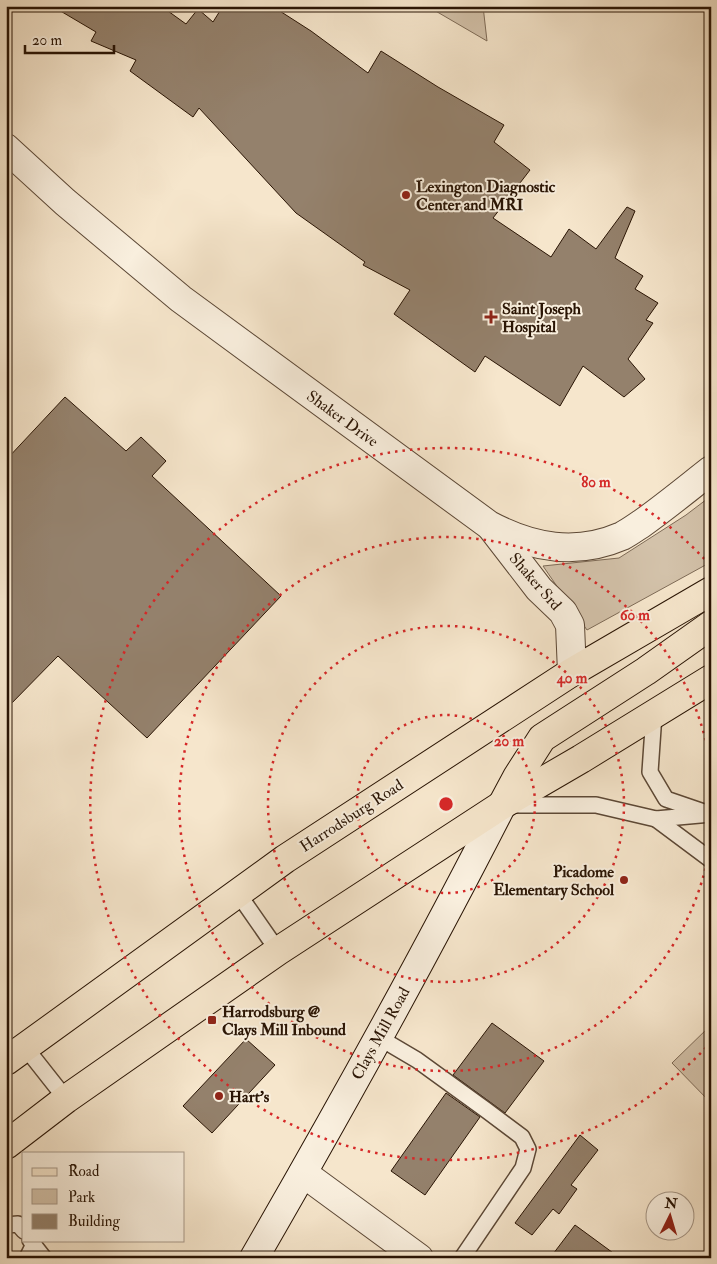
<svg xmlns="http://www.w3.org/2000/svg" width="717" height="1264" viewBox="0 0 717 1264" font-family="'IM FELL Double Pica',serif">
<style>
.green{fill:#d3c2aa;stroke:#7e6b57}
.building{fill:#94816c;stroke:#291404}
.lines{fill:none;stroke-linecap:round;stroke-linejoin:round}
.lane-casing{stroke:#5c4836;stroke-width:18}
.street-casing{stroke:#5c4836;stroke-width:30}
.secondary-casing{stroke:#291404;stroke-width:30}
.primary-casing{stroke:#291404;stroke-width:30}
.lane{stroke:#f9efde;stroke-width:15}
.street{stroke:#f9efde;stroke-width:28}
.secondary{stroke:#f9efde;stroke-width:28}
.primary{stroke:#f6e6cc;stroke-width:28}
.ring{fill:none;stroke:#d62828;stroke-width:2.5;stroke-dasharray:2.5 5}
.poi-dot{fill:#8f2418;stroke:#f9efde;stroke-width:2}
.labels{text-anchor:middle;stroke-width:4;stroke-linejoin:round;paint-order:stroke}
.poi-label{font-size:16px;font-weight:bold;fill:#291404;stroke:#f9efde;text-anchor:start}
.street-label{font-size:16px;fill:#291404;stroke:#f9efde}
.centre{fill:#d62828;stroke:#f9efde;stroke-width:2.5}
.ring-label{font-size:15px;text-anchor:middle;font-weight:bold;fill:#d62828;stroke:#f9efde;stroke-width:4;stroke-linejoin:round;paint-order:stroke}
</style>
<rect width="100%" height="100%" fill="#f6e6cc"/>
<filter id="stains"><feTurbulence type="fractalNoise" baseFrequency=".004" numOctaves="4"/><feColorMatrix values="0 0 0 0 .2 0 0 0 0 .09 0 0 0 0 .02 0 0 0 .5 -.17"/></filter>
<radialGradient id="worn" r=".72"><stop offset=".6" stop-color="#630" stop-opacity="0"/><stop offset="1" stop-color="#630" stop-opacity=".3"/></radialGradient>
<g class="green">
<polygon points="427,6 483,6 487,41"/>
<polygon points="711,496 711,562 587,630 543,566 619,558 686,515"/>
<polygon points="711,1025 711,1103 672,1063"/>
</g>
<g class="building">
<polygon points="52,6 161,6 186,24 198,9 213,22 223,6 272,6 311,31 368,73 381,51 438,87 504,125 494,142 530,170 493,218 551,257 569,229 596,249 627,207 635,211 615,258 643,276 635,289 658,303 646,320 653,323 628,359 645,379 624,397 583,366 560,406 485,356 475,372 394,314 410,290 363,265 365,262 296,213 199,108 193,117 130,71 136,60 91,41 96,32"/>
<polygon points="65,397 126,451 141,437 166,461 152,476 281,596 147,738 58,656 6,709 6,460"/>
<polygon points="492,1023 544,1061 505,1113 453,1075"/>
<polygon points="246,1039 275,1065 212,1133 183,1106"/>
<polygon points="446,1093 480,1117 425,1195 391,1171"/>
<polygon points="580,1135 598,1150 571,1185 577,1189 559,1214 553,1209 532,1235 515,1223"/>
<polygon points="575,1225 620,1258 550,1258"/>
</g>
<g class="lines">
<g class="lane-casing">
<g id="lane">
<polyline points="654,714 650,772 666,799 704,812"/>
<polyline points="511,805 596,805 656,819 711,814"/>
<polyline points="656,819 711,860"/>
<polyline points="237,892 278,951"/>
<polyline points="378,1037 417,1060 486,1110 522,1137 528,1149 523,1168 462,1258"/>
<polyline points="25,1047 66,1099"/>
<polyline points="6,1225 18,1224 24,1231"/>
<polyline points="30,1240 44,1258"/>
<polyline points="27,1258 34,1244"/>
</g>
</g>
<g class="street-casing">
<g id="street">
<path d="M6,148L65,202L181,299L489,525C532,548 576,556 622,536C628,533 635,528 641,524C665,507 688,488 711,470"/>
<polyline points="492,528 539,589 563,612 570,625 572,672"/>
<polyline points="303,1173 419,1258"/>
</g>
</g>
<g class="secondary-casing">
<path id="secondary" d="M254,1258C340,1109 424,958 502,805"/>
</g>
<g class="primary-casing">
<g id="primary">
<polyline points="502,805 517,777 542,738 646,671 711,625"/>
<polyline points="6,1061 285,859 572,672 711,591"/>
<polyline points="6,1145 66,1099 278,951 502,805 581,759 711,679"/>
</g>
</g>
<use href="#lane" class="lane"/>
<use href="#street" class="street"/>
<use href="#secondary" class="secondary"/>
<use href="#primary" class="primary"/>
</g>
<g class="ring">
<circle cx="446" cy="804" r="89"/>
<circle cx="446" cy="804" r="178"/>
<path d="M711 839A267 267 0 1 1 711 769"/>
<path d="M711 1042A356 356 0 1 1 711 566"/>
</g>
<g class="poi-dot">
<circle cx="406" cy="195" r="5"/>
<path d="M488.5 309.5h5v5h5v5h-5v5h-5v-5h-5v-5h5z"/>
<circle cx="624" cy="880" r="5"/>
<rect x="207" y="1015" width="10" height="10" rx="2.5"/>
<circle cx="219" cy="1096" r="5"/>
</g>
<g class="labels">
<g class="poi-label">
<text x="416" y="192">Lexington Diagnostic<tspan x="416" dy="18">Center and MRI</tspan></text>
<text x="502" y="314">Saint Joseph<tspan x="502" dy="18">Hospital</tspan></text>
<text x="614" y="877" text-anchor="end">Picadome<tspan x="614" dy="18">Elementary School</tspan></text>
<text x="222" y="1017">Harrodsburg @<tspan x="222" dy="18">Clays Mill Inbound</tspan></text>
<text x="229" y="1102">Hart's</text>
</g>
<g class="street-label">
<text transform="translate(343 418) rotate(36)" y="6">Shaker Drive</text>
<text transform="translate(536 581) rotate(49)" y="6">Shaker Srd</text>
<text transform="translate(351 815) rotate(-33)" y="6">Harrodsburg Road</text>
<text transform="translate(380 1033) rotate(-61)" y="6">Clays Mill Road</text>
</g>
</g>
<circle cx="446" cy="804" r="8" class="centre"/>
<g class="ring-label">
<text x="596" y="487">80 m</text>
<text x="635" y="620">60 m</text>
<text x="572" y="683">40 m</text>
<text x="509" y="746">20 m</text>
</g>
<rect width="717" height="1264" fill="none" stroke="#f6e6cc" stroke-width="25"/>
<rect x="8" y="8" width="702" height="1249" fill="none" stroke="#291404" stroke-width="2.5"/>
<rect x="12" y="12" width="692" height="1239" fill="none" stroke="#291404"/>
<rect x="22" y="1152" width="162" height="90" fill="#f9efde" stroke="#a69787"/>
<rect x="32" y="1168" width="25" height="8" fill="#f6e6cc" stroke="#a69787"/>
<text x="68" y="1176" font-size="15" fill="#291404">Road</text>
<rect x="32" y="1189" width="25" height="15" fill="#d3c2aa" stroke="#a69787"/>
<text x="68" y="1202" font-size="15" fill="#291404">Park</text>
<rect x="32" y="1214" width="25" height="15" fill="#94816c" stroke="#a69787"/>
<text x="68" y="1226" font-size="15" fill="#291404">Building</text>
<g transform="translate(670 1216) rotate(5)"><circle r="24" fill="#f9efde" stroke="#a69787"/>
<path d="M0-4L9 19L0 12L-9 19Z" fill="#8f2418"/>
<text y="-8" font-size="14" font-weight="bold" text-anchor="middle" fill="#291404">N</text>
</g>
<path d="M25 45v8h89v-8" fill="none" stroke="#291404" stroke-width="2.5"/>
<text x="32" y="45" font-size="15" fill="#291404" stroke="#f9efde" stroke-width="4" paint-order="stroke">20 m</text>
<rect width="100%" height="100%" filter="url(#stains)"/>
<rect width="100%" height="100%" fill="url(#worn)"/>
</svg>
